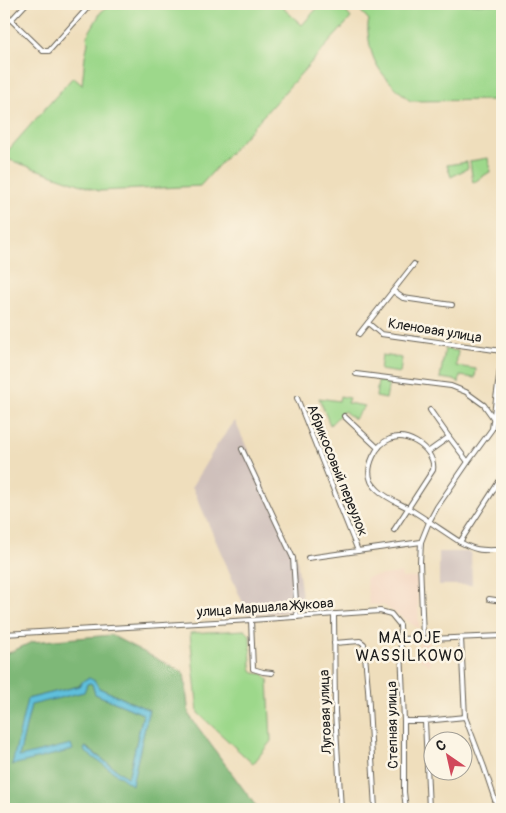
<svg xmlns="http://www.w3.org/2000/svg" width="506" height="813" viewBox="0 0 506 813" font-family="Pangolin,sans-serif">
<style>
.built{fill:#f3d4bf}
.industrial{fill:#cfc0bb}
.green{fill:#9dd88b;stroke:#5c7a54}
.forest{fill:#7eb877;stroke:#4d6a4a;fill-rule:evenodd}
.water{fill:#5ebfdc;stroke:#3d6e7c}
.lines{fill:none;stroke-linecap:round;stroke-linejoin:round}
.minor-casing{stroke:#666054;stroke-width:6}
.minor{stroke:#fff;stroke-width:4}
.labels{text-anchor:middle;stroke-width:5;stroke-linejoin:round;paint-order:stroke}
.street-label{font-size:14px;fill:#1c1c1c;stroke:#fcf5e5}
.quarter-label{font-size:16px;letter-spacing:1px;fill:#1c1c1c;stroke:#fcf5e5}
</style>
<rect width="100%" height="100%" fill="#fcf5e5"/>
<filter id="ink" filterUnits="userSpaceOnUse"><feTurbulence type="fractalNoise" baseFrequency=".02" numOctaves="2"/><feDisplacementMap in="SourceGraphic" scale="10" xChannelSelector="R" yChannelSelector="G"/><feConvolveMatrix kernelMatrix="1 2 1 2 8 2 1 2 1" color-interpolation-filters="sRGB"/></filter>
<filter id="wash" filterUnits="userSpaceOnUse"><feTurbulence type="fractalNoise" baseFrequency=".0096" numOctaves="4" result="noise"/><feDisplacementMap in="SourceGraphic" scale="20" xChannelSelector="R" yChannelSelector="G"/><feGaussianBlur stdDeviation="1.12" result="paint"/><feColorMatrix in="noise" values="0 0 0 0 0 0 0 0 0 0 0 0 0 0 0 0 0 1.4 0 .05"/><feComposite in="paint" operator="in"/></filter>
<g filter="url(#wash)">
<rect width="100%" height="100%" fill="#efdebc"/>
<g class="built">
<polygon points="401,573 402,578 417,577 419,629 383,605 369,605 366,577"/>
<polygon points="420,642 429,642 430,665 427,665 426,662 421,661 419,643"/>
</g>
<g class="industrial">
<polygon points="235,421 297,561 304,611 248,615 192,486 217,445"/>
<polygon points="439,552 471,552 472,585 439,585"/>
</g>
<g class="green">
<path d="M111,4H288L284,9L302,25L321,4C338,4 340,4 351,18L200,186L99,191L4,158V155L73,77L82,85L85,56L88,43L87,36L101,12Z"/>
<path d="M354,4H502V100L410,101C389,81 373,70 369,40C368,33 367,27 369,20Z"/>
<polygon points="488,158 490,172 488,173 473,183 470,161"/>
<polygon points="467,162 468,168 451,177 447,165"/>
<polygon points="445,349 458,351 456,366 476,369 475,378 460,376 459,383 454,380 440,378"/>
<polygon points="382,355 402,358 400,373 380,370"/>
<polygon points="378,381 389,382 386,399 376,397"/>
<polygon points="340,396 349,398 347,403 365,406 354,419 344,411 330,425 319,398 339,401"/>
<polygon points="245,630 250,635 251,668 254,673 263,674 268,679 271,741 253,764 198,713 190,633"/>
</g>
<path class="forest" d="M111,635L184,673L189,715L258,809H4V655L32,642ZM84,680L95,681L99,688L149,710L132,784L86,747L128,778L143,714L95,694L92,684L90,683L87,684L83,692L31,704L19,757L27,699L79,686Z"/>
<polygon class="water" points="89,678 95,681 99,688 149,710 132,785 84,751 85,747 128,778 143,714 95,694 92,684 90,683 87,684 84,692 31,705 19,757 71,744 73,750 12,765 27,699 79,686 84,680"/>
</g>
<g filter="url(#ink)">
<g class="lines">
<g class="minor-casing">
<g id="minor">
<polyline points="4,13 43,51 49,51 91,4"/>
<polyline points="11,20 26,4"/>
<polyline points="393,291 403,298 452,305"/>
<polyline points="368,323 381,334 502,351"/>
<polyline points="359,334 414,264"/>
<polyline points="356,374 451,386 466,392 484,405 494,419"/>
<polyline points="297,398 358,551"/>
<polyline points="430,410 449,437"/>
<polyline points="344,416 378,448"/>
<polyline points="242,449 293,558 297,617"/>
<polyline points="428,452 449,437 468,462"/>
<path d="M394,530L433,470C435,458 425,447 416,442C407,437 399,435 390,439C376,444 365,467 371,481C372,484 376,488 378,490C386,498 399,503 408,508C426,519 443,531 460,542L502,477"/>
<path d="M460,542C478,552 482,550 502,550"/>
<polyline points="308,558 421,542"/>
<polyline points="489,599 502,601"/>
<polyline points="334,614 335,712 341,809"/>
<polyline points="251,620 253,669 263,672 272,673"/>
<polyline points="4,634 251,620 380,611 391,614 400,625 404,721 404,792 406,809"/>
<polyline points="423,638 420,562 421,542 429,522 437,507 468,462 492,429 502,354"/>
<polyline points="461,638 465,717 484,767 498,809"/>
<polyline points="400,639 423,638 429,639 502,636"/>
<polyline points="334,643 360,641 364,644 368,689 375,809"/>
<polyline points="404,721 425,721 465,717"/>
<polyline points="425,721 429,809"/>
</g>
</g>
<use href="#minor" class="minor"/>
</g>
</g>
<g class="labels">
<g class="street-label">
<text transform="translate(435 330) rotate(9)" y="5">Кленовая улица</text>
<text transform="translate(338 470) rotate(68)" y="5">Абрикосовый переулок</text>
<text transform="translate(265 607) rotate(-4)" y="5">улица Маршала Жукова</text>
<text transform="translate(325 712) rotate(-92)" y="5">Луговая улица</text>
<text transform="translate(392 725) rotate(-91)" y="5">Степная улица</text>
</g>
<g class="quarter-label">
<text x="410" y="643">MALOJE<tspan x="410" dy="18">WASSILKOWO</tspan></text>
</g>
</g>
<rect width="506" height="813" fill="none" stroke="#fcf5e5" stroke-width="20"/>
<g transform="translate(448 756) rotate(326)"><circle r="24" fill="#fcf5e5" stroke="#a29e95"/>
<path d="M0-4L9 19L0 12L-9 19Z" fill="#d1495b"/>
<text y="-8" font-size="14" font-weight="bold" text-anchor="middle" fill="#1c1c1c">С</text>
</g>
</svg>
